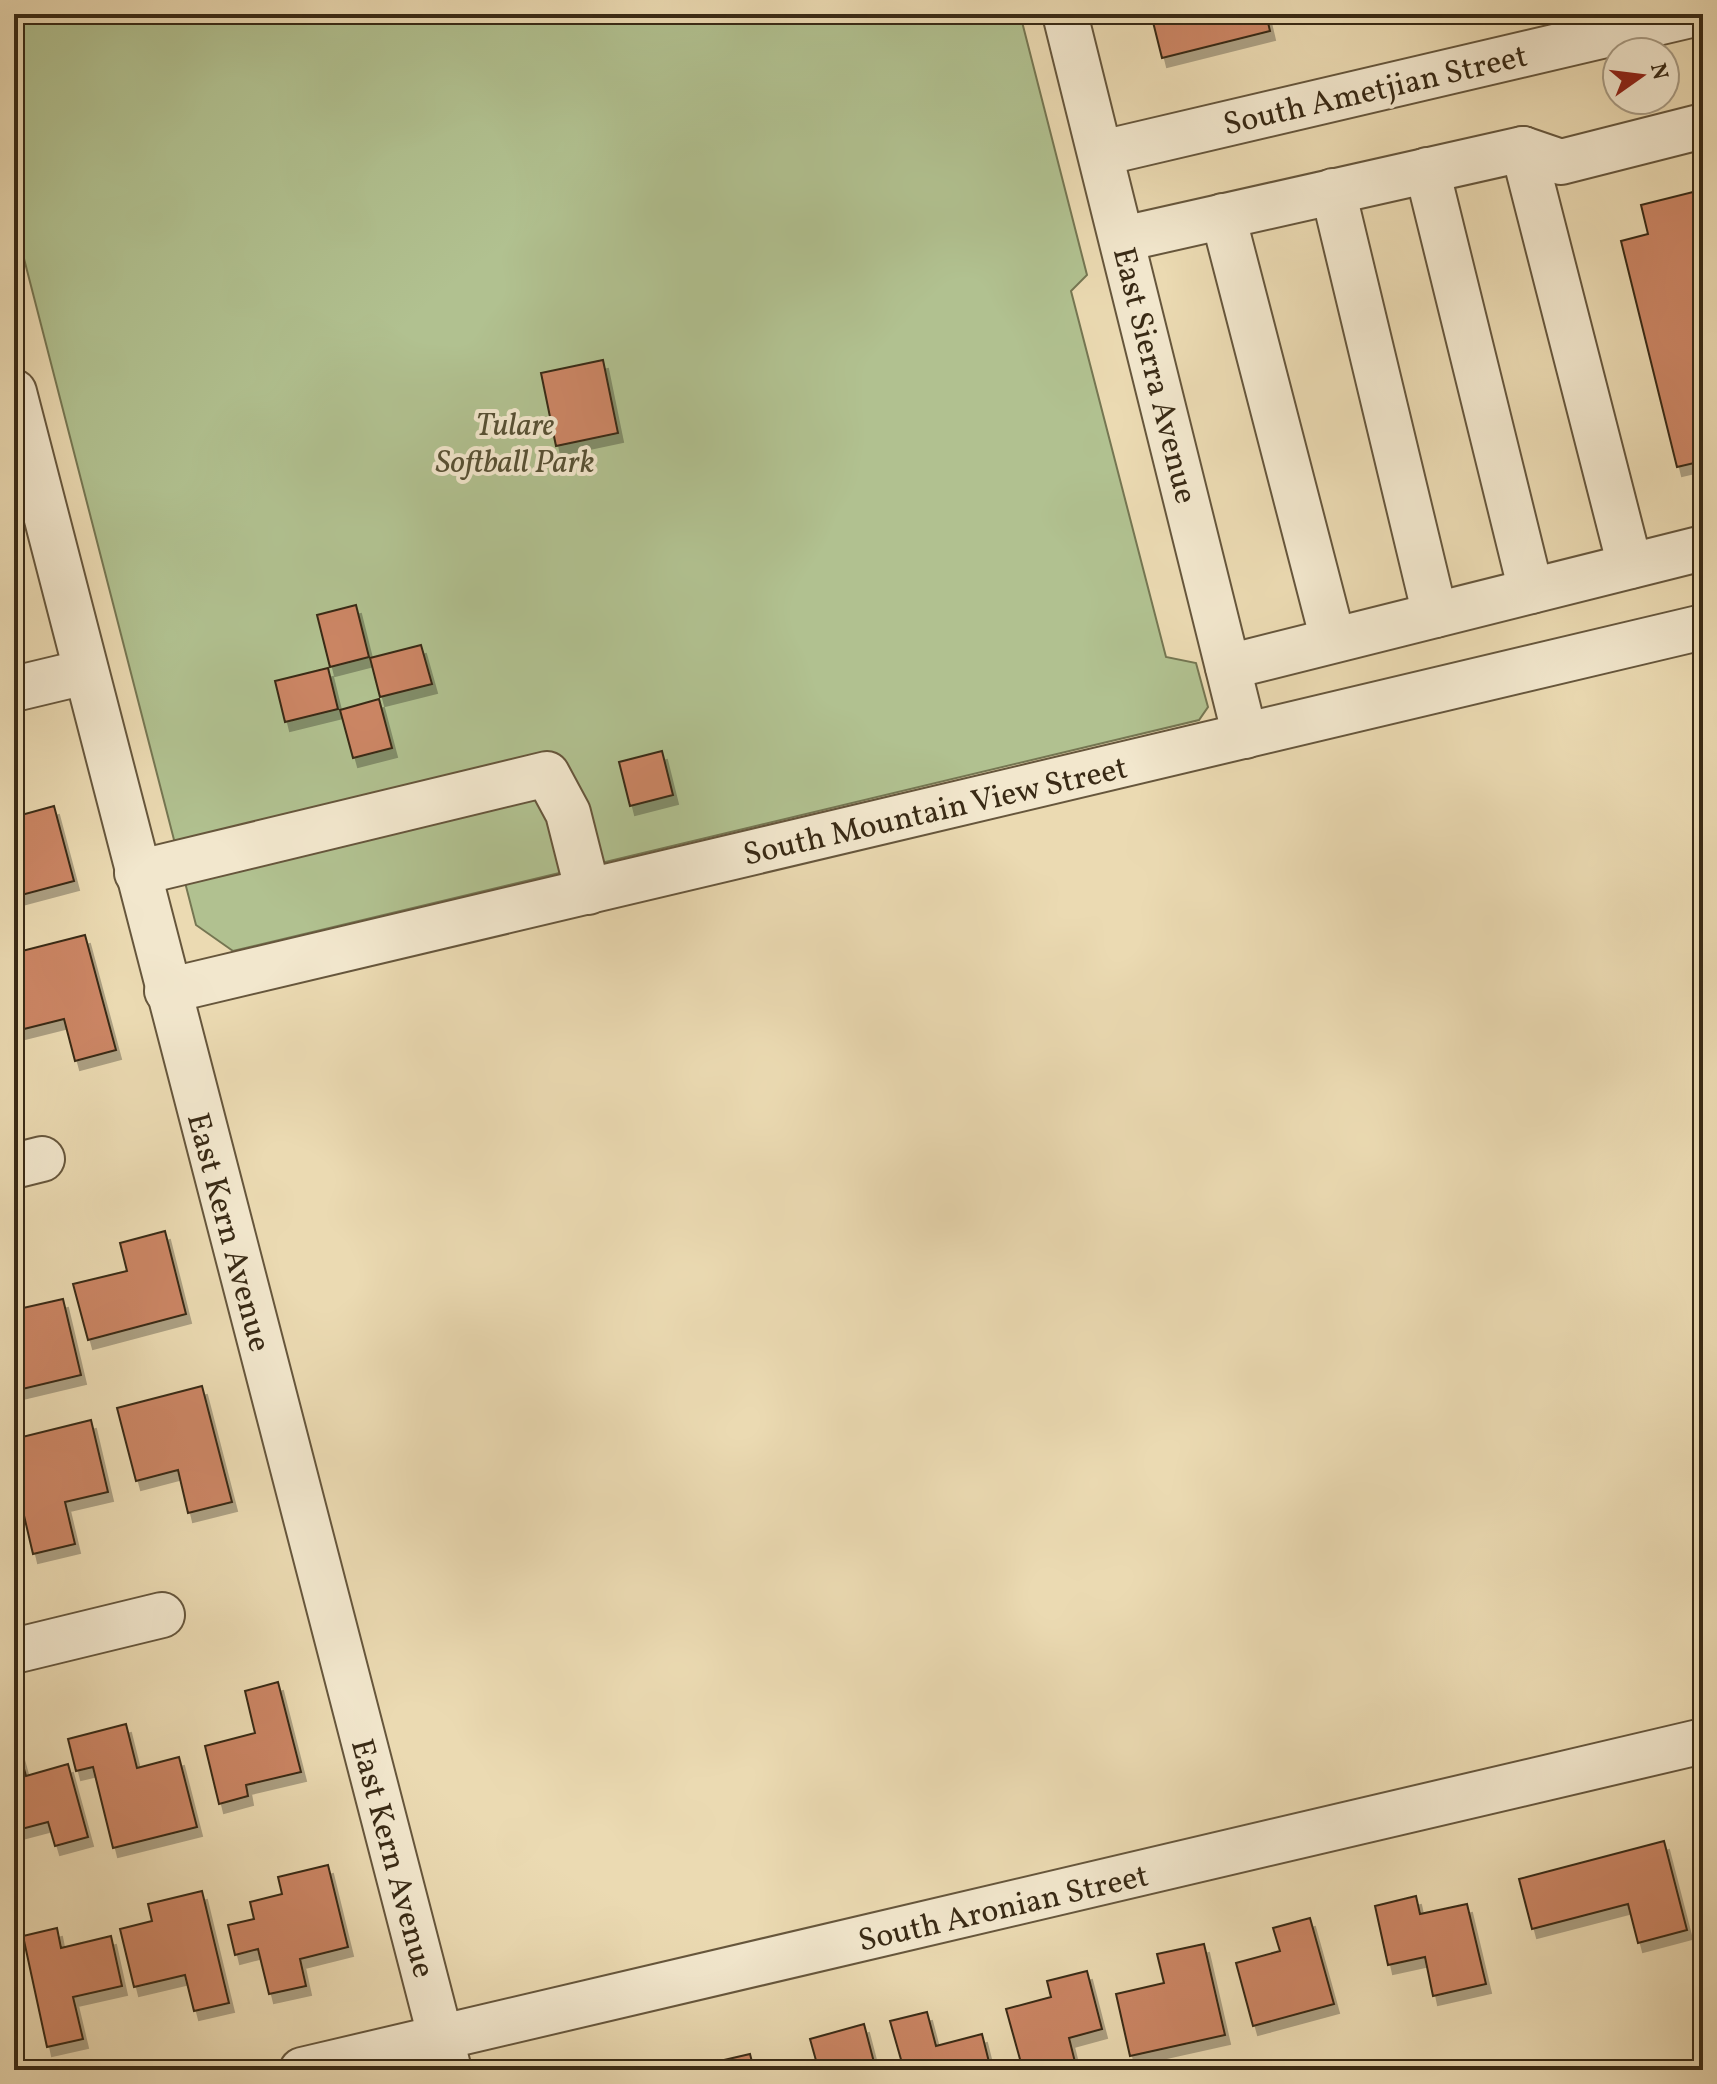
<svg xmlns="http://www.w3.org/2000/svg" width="1717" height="2084" viewBox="0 0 1717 2084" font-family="Vollkorn,serif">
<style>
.green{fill:#b1c190;stroke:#757652;stroke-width:2}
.building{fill:#cc8665;stroke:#392a15;stroke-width:2;filter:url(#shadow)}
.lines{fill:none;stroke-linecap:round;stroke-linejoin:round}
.minor-casing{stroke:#66563c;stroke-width:48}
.minor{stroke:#f2e7cd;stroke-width:44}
.labels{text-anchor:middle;stroke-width:8;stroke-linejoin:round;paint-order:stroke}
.street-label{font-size:32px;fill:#392a15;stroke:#f2e7cd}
.park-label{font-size:32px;font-style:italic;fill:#575034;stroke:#f2e7cd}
</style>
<defs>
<filter id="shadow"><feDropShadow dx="5" dy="9" stdDeviation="0" flood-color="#0004"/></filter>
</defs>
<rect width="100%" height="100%" fill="#ebdab2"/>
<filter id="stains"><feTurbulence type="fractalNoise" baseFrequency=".0025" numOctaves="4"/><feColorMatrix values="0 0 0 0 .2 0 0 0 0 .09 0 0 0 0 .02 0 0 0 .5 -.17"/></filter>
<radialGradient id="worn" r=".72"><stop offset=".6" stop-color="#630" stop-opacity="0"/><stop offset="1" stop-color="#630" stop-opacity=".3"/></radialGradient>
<polygon class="green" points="14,14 1020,14 1087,275 1071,291 1166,657 1196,663 1208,707 1199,720 233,951 196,925 14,220"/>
<g class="building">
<polygon points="1151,14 1266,14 1270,31 1162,58"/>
<polygon points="1701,190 1703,461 1677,467 1621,241 1648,234 1641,205"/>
<polygon points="603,360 618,433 556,446 541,373"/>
<polygon points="356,605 369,657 330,667 317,615"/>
<polygon points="421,645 432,684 380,697 370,658"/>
<polygon points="328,668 338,709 285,722 275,681"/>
<polygon points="379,699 392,748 353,758 340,710"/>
<polygon points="662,751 673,795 630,806 619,762"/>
<polygon points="54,806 74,881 14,897 14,817"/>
<polygon points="85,935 116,1050 75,1061 64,1019 20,1030 14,1006 14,953"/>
<polygon points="165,1231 186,1314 88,1340 73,1284 127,1271 120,1243"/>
<polygon points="63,1299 81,1375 14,1391 14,1310"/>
<polygon points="202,1386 232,1502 188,1513 178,1470 136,1481 117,1408"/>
<polygon points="91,1420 108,1492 65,1502 75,1544 33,1554 14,1473 14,1439"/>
<polygon points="278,1682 301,1772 246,1785 248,1796 219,1804 205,1746 255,1733 245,1691"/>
<polygon points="126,1724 137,1768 179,1757 197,1827 113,1848 93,1767 76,1771 68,1739"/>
<polygon points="14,1733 26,1776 68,1764 88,1837 55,1846 48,1822 14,1831"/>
<polygon points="1664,1841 1687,1930 1638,1943 1628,1904 1532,1929 1519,1879"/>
<polygon points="328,1865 348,1947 300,1959 306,1986 269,1994 258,1949 235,1955 228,1925 254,1919 250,1902 282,1894 278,1877"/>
<polygon points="202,1891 229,2003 194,2011 185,1975 134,1987 120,1929 152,1921 148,1904"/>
<polygon points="1416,1896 1420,1914 1467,1904 1486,1984 1433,1996 1425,1957 1388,1965 1375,1906"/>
<polygon points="1310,1918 1334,2004 1253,2026 1236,1963 1280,1951 1273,1928"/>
<polygon points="57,1928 61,1948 111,1936 122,1986 73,1997 83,2039 47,2047 23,1936"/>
<polygon points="1204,1944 1225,2035 1130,2056 1116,1994 1164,1983 1157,1954"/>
<polygon points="1087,1971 1102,2029 1069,2038 1077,2070 1023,2070 1006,2009 1051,1997 1047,1981"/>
<polygon points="927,2012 936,2046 982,2034 991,2070 904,2070 890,2021"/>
<polygon points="864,2024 876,2070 795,2070 817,2064 810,2039"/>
<polygon points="750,2054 754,2070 713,2070 711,2063"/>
</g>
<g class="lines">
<g class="minor-casing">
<g id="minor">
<polyline points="1065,14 1245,736"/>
<polyline points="1523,149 1630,566"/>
<polyline points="1102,153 1695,14"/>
<polyline points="1427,170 1531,591"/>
<polyline points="1333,191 1435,615"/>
<polyline points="1223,216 1333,640"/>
<polyline points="1123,239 1523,149 1561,162 1703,126"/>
<polyline points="14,392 449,2070"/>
<polyline points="1228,667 1703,548"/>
<polyline points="14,689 85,672"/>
<polyline points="137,873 547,774 568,813 588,892"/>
<polyline points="167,991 1703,627"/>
<polyline points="14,1166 42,1159"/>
<polyline points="14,1651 162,1615"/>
<polyline points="302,2070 1703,1741"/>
</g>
</g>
<use href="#minor" class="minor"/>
</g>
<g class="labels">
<g class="street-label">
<text transform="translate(1375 89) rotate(-13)" y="11">South Ametjian Street</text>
<text transform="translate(1156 375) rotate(76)" y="11">East Sierra Avenue</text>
<text transform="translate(935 810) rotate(-13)" y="11">South Mountain View Street</text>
<text transform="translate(230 1232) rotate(75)" y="11">East Kern Avenue</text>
<text transform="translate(394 1858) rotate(75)" y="11">East Kern Avenue</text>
<text transform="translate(1003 1907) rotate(-13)" y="11">South Aronian Street</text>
</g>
<g class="park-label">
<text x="515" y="435">Tulare<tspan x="515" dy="37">Softball Park</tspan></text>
</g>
</g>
<rect width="1717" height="2084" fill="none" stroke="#ebdab2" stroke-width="48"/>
<rect x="16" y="16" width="1685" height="2052" fill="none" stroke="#392a15" stroke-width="4"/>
<rect x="24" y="24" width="1669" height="2036" fill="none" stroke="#392a15" stroke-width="2"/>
<g transform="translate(1641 76) rotate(76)"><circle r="38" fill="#f2e7cd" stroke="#a89b83" stroke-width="2"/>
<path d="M0-6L14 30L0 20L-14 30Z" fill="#8f2418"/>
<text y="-12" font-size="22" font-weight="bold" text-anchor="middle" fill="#392a15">N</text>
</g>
<rect width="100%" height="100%" filter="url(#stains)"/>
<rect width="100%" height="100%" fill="url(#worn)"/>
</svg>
